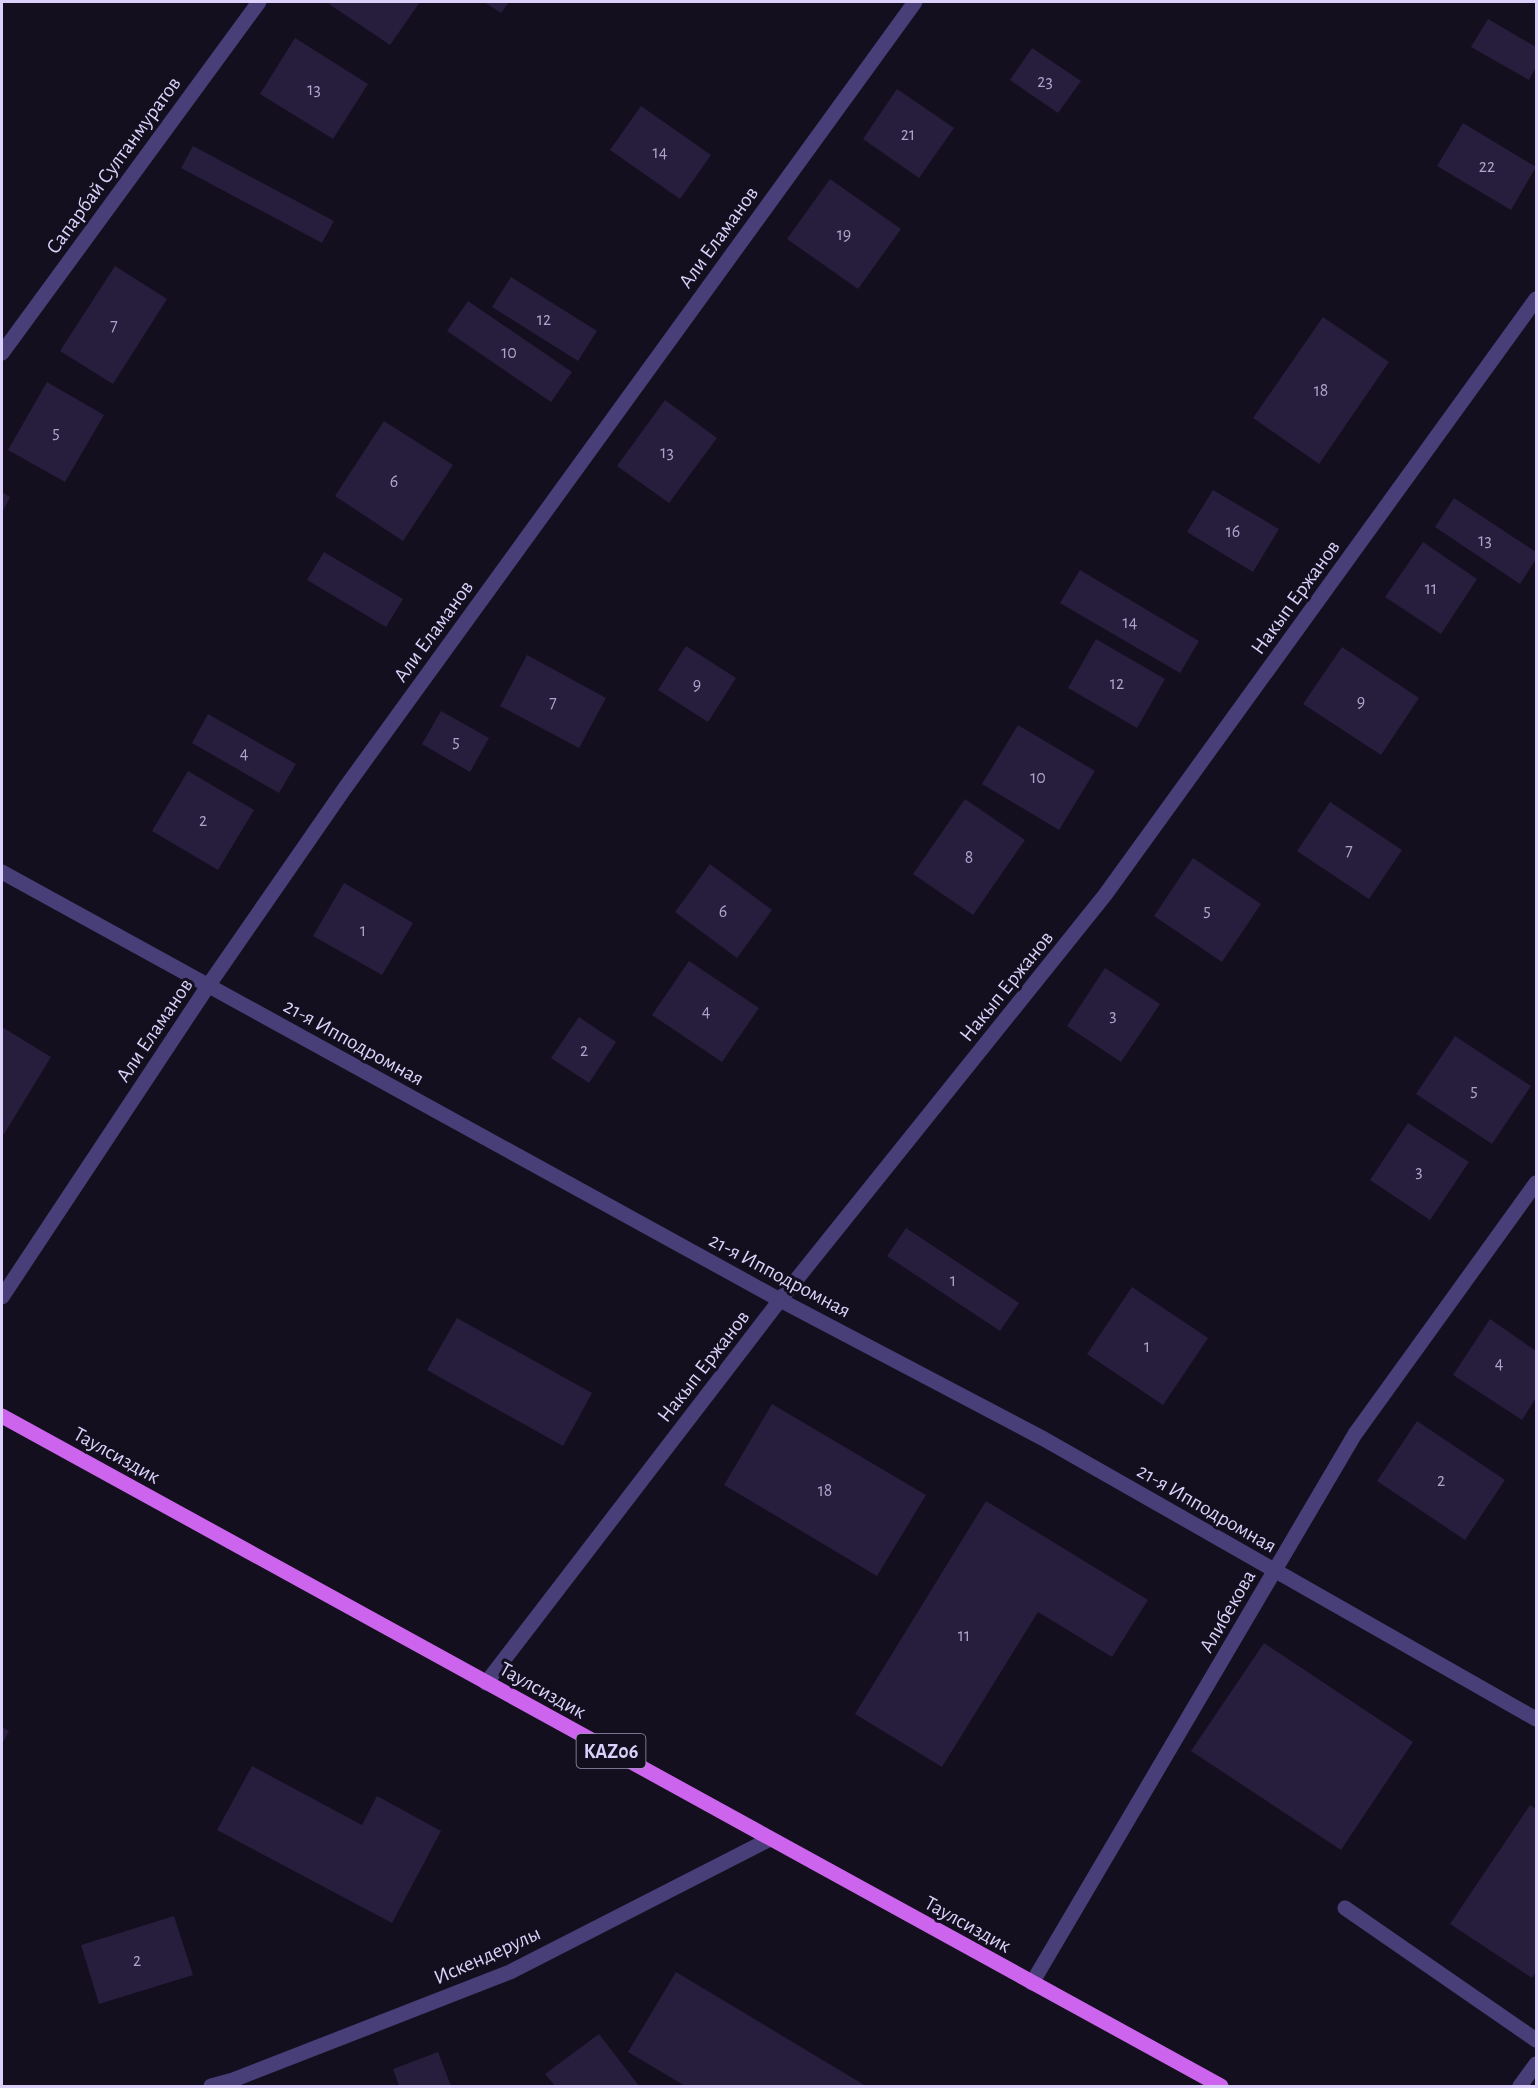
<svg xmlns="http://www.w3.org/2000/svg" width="1538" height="2088" viewBox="0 0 1538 2088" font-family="'Alegreya Sans',sans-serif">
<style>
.building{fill:#271d3d}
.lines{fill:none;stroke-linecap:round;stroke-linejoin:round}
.lane{stroke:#483f78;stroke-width:15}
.street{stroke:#483f78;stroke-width:15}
.primary{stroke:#cc64ed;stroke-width:15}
.labels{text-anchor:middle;stroke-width:6;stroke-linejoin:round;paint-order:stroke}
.number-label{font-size:18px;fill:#aea4cb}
.shield{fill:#130f1e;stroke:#9f97b8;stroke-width:1.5}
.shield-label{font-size:20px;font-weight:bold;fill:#dbd1fa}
.street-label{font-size:21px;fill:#dbd1fa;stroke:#130f1e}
</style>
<rect width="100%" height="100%" fill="#130f1e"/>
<g class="building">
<polygon points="331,2 420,2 390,45 329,4"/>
<polygon points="484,2 509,2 501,13"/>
<polygon points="1488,19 1536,47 1536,67 1529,80 1471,47"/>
<polygon points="295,38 368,84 333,139 260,94"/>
<polygon points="1032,48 1081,81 1058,113 1010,80"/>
<polygon points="897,89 954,128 919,178 863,139"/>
<polygon points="641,106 711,155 680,199 610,150"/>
<polygon points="1463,123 1536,167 1511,210 1437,166"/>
<polygon points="193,146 334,221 322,243 181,168"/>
<polygon points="830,179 901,229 858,289 787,239"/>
<polygon points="115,266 167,299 113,384 60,351"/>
<polygon points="511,277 597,331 578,361 492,307"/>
<polygon points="468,301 572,372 551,402 447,331"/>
<polygon points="1323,317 1389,362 1319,464 1253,418"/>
<polygon points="47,382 104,415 65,482 8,450"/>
<polygon points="665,400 717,438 669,503 617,466"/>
<polygon points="384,421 453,465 403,541 335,496"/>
<polygon points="1213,490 1279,529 1253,572 1187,532"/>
<polygon points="2,492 10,497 2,513"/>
<polygon points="1454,498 1536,552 1536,559 1520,584 1435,527"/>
<polygon points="1423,542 1477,579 1441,634 1385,597"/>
<polygon points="324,552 403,599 386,627 307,580"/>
<polygon points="1080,570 1199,641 1180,673 1060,603"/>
<polygon points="1096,639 1165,679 1137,728 1068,688"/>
<polygon points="686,646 736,678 708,722 658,690"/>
<polygon points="1342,647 1419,698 1381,755 1303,704"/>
<polygon points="527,655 606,698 579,748 500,706"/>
<polygon points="441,711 489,738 470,772 422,744"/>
<polygon points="208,714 296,764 279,793 192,743"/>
<polygon points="1018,725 1095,771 1059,830 982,784"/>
<polygon points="188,771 254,810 218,870 152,831"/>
<polygon points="965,799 1025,840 973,915 913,874"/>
<polygon points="1330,802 1402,850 1369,899 1297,851"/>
<polygon points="1193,858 1261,904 1222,962 1154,916"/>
<polygon points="710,864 772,910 737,958 675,912"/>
<polygon points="344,883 413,923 382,975 313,936"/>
<polygon points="689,961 759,1008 722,1062 652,1015"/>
<polygon points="1105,968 1160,1004 1121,1062 1067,1026"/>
<polygon points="579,1017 616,1042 589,1083 551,1058"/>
<polygon points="2,1027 51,1057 4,1134 2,1133"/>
<polygon points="1455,1036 1531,1086 1492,1144 1416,1094"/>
<polygon points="1408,1123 1469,1162 1430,1220 1370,1180"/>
<polygon points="906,1228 1019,1303 1000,1331 887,1256"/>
<polygon points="1132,1287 1208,1338 1163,1405 1087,1354"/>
<polygon points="457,1318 592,1393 563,1446 427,1370"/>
<polygon points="1490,1319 1536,1351 1536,1398 1522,1420 1453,1375"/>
<polygon points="772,1404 926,1495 877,1576 724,1485"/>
<polygon points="1417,1421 1505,1480 1465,1540 1377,1481"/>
<polygon points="986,1501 1148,1600 1112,1657 1038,1612 942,1767 855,1714"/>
<polygon points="1264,1643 1413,1742 1341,1850 1191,1751"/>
<polygon points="2,1727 9,1731 2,1744"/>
<polygon points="252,1766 362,1825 377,1796 441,1831 392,1923 217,1830"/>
<polygon points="1530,1805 1536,1809 1536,1972 1532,1978 1450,1924"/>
<polygon points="174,1916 193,1975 99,2004 81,1945"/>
<polygon points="676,1972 866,2086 685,2086 628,2052"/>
<polygon points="599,2034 639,2086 555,2086 545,2074"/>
<polygon points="438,2052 451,2086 399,2086 393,2069"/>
</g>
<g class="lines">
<polyline class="lane" points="1345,1908 1536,2040"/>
<g class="street">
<polyline points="2,353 259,2"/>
<polyline points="2,872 780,1300 1044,1439 1536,1719"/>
<polyline points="2,1297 208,986 345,788 915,2"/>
<polyline points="486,1683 780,1300 1105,895 1536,299"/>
<polyline points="1032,1983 1355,1434 1536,1183"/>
<polyline points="211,2086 233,2080 510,1972 770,1839"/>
<polyline points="1520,2086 1536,2064"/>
</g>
<polyline class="primary" points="2,1416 1221,2086"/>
</g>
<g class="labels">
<g class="number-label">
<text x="1045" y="87">23</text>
<text x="314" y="95">13</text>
<text x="908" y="140">21</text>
<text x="660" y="158">14</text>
<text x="1487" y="172">22</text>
<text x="844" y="240">19</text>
<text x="544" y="325">12</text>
<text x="114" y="331">7</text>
<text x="509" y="358">10</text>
<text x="1321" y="396">18</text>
<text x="56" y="438">5</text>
<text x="667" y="458">13</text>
<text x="394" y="487">6</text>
<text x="1233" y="537">16</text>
<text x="1485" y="546">13</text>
<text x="1431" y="594">11</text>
<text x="1130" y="628">14</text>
<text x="1117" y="689">12</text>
<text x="697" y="690">9</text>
<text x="1361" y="707">9</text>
<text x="553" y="708">7</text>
<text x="456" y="747">5</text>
<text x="244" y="759">4</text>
<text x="1038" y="783">10</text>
<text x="203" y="826">2</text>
<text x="1349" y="856">7</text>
<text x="969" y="863">8</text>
<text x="1207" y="916">5</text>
<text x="723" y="917">6</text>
<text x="363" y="936">1</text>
<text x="706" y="1017">4</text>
<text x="1113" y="1021">3</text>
<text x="584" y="1056">2</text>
<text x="1474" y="1096">5</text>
<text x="1419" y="1177">3</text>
<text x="953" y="1286">1</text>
<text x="1147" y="1352">1</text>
<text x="1499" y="1369">4</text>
<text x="1441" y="1486">2</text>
<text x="825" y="1496">18</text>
<text x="964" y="1641">11</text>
<text x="137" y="1966">2</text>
</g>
<rect class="shield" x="576.5" y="1734" width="69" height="34" rx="4.5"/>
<g class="shield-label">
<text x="611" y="1758">KAZ06</text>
</g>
<g class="street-label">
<text transform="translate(113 165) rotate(-54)" y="7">Сапарбай Султанмуратов</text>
<text transform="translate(718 237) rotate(-54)" y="7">Али Еламанов</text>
<text transform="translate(1295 597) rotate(-54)" y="7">Накып Ержанов</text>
<text transform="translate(433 631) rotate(-54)" y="7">Али Еламанов</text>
<text transform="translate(1006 986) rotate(-51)" y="7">Накып Ержанов</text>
<text transform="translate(154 1030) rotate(-56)" y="7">Али Еламанов</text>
<text transform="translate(354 1042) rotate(29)" y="7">21-я Ипподромная</text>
<text transform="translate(780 1275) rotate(28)" y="7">21-я Ипподромная</text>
<text transform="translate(703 1366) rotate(-52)" y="7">Накып Ержанов</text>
<text transform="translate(117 1455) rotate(29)" y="7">Таулсиздик</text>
<text transform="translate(1207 1508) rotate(30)" y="7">21-я Ипподромная</text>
<text transform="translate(1227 1611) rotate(-60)" y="7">Алибекова</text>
<text transform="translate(543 1690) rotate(29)" y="7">Таулсиздик</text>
<text transform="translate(968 1924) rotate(29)" y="7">Таулсиздик</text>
<text transform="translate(487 1955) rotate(-24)" y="7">Искендерулы</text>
</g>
</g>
<rect width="1538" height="2088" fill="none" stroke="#dbd1fa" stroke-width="6"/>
</svg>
